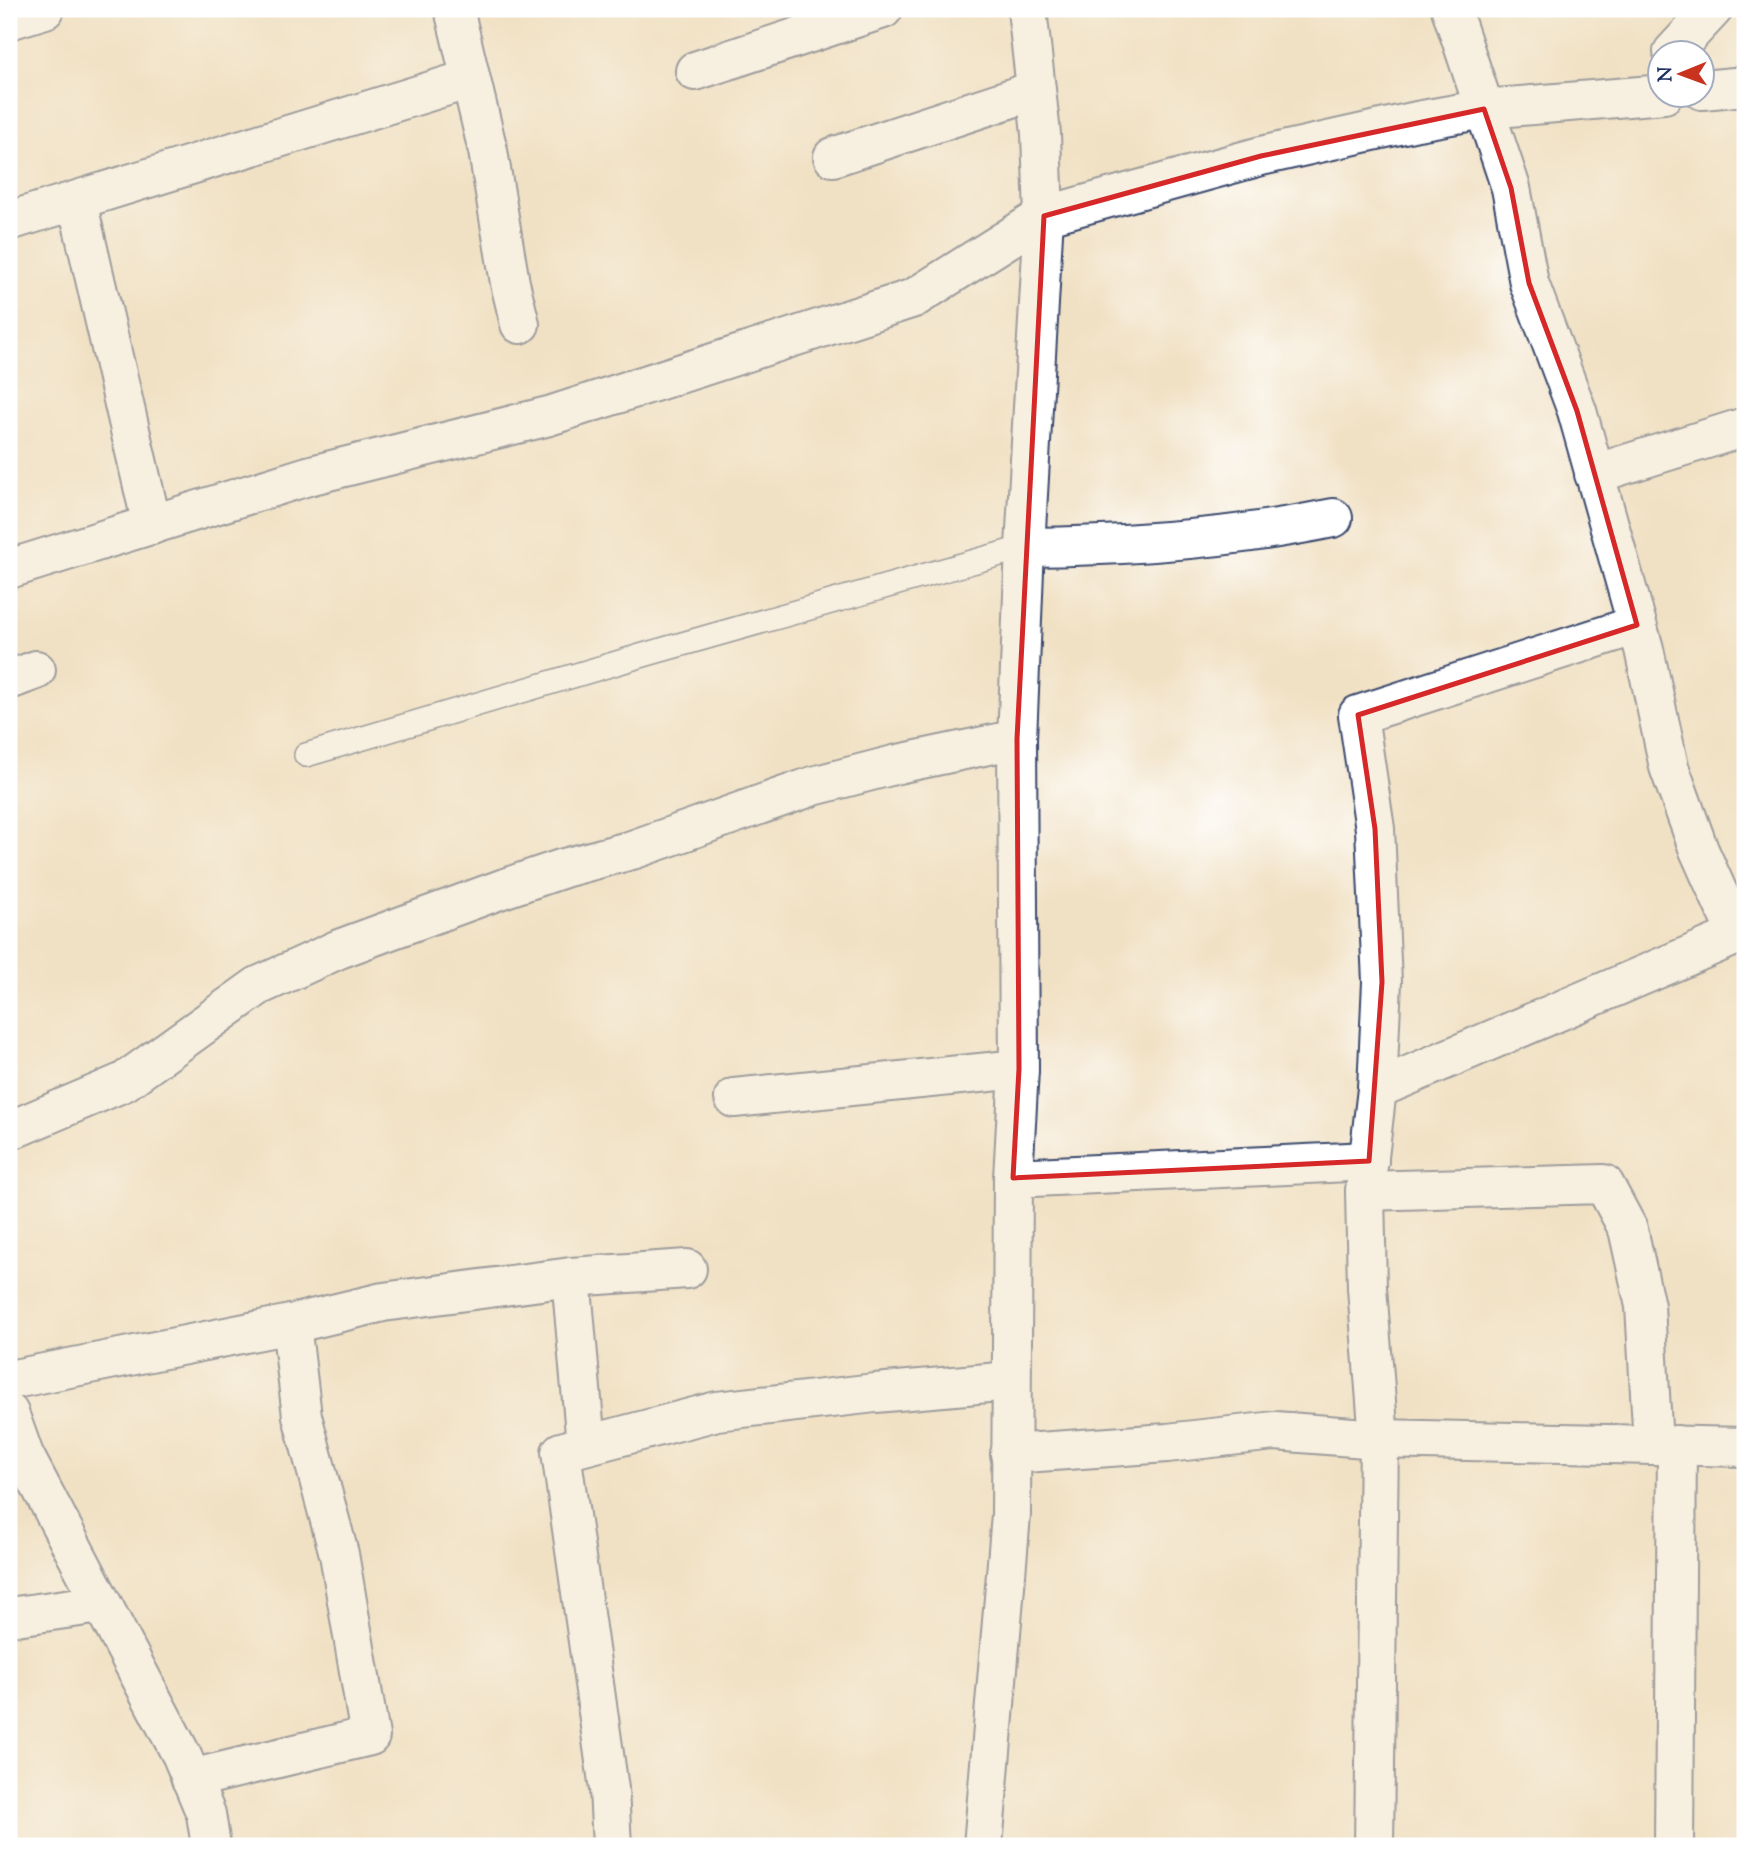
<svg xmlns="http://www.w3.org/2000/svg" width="1754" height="1855" viewBox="0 0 1754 1855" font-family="'Sorts Mill Goudy',serif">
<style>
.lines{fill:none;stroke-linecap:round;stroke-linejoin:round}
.service-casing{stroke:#3b4a6d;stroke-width:26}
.minor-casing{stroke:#3b4a6d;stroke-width:42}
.tertiary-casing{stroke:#3b4a6d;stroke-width:42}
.service{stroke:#fff;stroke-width:23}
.minor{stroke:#fff;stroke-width:38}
.tertiary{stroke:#fff;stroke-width:38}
.marked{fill:none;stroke:#d62828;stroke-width:5;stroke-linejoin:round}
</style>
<rect width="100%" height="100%" fill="#fff"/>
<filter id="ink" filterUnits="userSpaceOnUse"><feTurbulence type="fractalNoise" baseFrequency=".0143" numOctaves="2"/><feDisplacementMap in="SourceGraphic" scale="14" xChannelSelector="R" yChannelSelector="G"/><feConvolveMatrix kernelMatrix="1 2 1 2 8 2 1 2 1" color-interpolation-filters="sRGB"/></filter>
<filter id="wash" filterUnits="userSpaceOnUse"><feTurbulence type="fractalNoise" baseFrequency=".00686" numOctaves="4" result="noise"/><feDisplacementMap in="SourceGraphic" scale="28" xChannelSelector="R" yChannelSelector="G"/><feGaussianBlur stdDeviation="1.57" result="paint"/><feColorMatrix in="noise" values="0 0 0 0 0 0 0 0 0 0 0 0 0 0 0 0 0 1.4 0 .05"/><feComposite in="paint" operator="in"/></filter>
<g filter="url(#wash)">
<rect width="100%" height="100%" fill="#f1e1c4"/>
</g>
<g filter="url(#ink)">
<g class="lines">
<g class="service-casing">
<polyline id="service" points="306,755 647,654 1025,547"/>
</g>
<g class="minor-casing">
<g id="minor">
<polyline points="454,9 488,151 510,283 520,324"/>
<polyline points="1451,9 1511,188 1529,283 1577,411 1644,649 1669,767 1699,850 1728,915 1745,933"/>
<polyline points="9,20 45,9"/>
<polyline points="1673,52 1713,9"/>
<polyline points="695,71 883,9"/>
<polyline points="1702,90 1745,86"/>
<polyline points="833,157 1036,90"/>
<polyline points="77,201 152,525"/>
<polyline points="9,221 470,79"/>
<polyline points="1594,474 1745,427"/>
<path d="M1025,547C1128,546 1232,539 1333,518"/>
<polyline points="9,569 308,476 549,416 914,298 1044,216 1261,156 1417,121 1484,109 1664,94"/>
<polyline points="9,680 36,670"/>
<polyline points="1377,1089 1744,932"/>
<polyline points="734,1098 1019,1069"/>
<polyline points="9,1131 124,1082 258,986 339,949 502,889 564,868 632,850 813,786 898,764 1017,739"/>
<polyline points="1013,1178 1369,1161"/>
<polyline points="1365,1191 1604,1184 1628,1229 1645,1306 1653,1445"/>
<polyline points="571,1277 586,1445"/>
<polyline points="291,1324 383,1302 571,1277 687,1269"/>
<polyline points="9,1380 291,1324 302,1416 339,1554 370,1736 191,1779"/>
<polyline points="9,1413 24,1455 182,1756 206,1814 211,1846"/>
<polyline points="1010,1454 1167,1443 1275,1431 1379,1439 1745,1447"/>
<polyline points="9,1617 101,1604"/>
<polyline points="612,1846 609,1789 561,1452 717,1411 875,1393 1011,1381"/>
<polyline points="1374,1846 1379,1439 1367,1288 1365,1191 1377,1089 1382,982 1375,829 1358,715 1637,625"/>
<polyline points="1674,1846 1677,1445"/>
</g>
</g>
<g class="tertiary-casing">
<polyline id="tertiary" points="983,1846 1011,1515 1013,1178 1019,1069 1017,739 1025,547 1044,216 1041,134 1027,9"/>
</g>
<use href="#service" class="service"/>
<use href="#minor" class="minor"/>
<use href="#tertiary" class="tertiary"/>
</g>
</g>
<path d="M0 0H1754V1855H0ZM1484,109L1511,188L1529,283L1577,411L1637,625L1358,715L1375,829L1382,982L1369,1161L1013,1178L1019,1069L1017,739L1044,216L1261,156Z" fill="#f1e1c4" fill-opacity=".55" fill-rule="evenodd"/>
<path class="marked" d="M1484,109L1511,188L1529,283L1577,411L1637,625L1358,715L1375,829L1382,982L1369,1161L1013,1178L1019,1069L1017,739L1044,216L1261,156Z"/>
<rect width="1754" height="1855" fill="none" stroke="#fff" stroke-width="35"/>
<g transform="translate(1681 74) rotate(269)"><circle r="33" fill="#ffffff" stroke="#a4acbf" stroke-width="2"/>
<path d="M0-5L12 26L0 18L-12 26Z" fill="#c8321e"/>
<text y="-10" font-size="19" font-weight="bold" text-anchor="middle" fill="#1b2f5e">N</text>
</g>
</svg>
